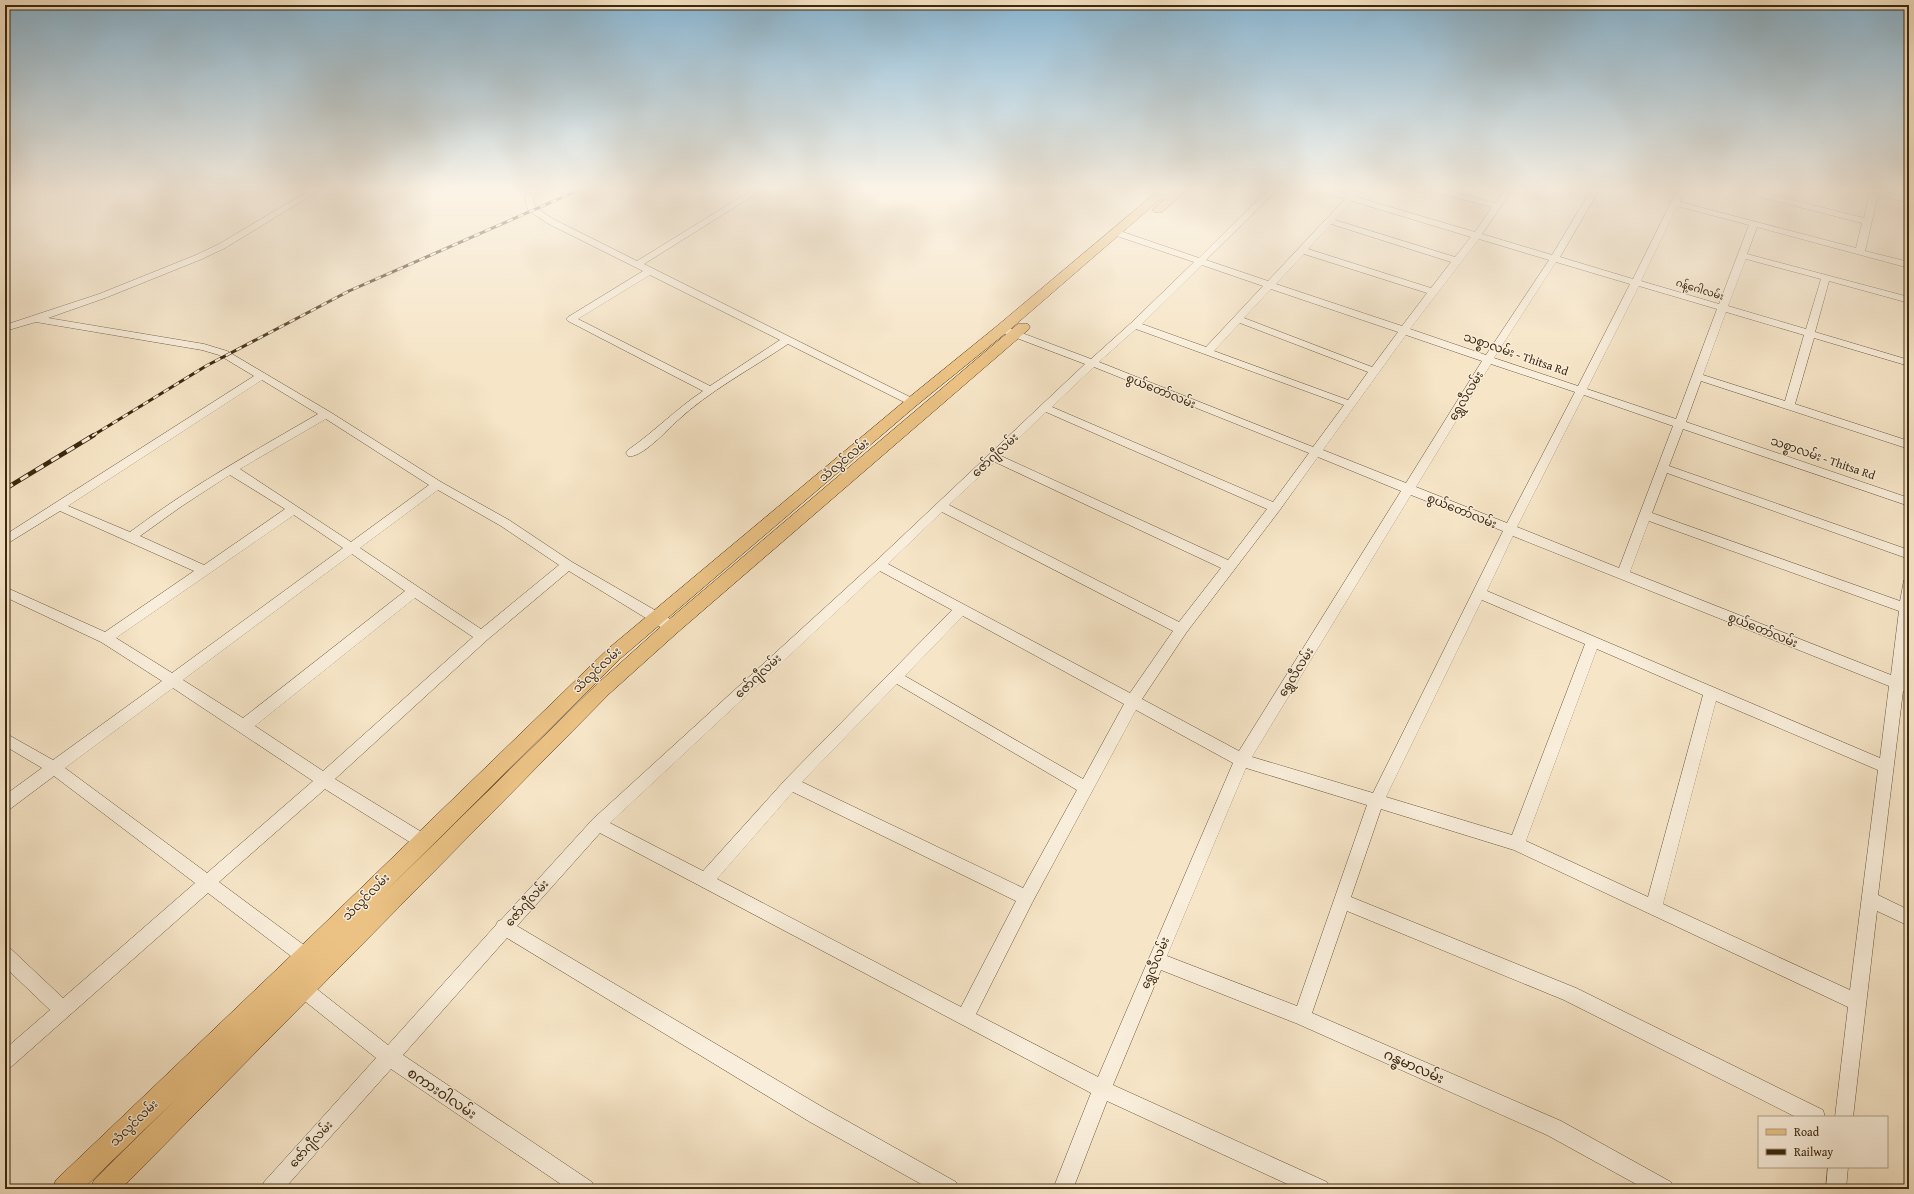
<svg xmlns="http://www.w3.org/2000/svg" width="1914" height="1194" viewBox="0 0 1914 1194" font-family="'Gentium Book Plus','Noto Sans Myanmar',serif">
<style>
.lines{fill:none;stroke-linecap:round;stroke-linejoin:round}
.minor-casing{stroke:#6a573c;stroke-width:1}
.major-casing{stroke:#3c280e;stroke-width:1}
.minor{fill:#f9eedb;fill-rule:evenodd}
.major{fill:#ebc284;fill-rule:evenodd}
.rail-far1-casing{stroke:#3c280e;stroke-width:3}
.rail-casing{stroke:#3c280e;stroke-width:4.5}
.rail-far1{stroke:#f9eedb;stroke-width:2;stroke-dasharray:6;stroke-linecap:butt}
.rail{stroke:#f9eedb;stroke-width:3;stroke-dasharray:9;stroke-linecap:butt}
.labels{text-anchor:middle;stroke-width:3;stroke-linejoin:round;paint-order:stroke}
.far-street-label{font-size:10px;fill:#3c280e;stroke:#f9eedb}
.street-label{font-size:12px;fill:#3c280e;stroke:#f9eedb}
.near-street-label{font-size:14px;fill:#3c280e;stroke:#f9eedb}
</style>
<rect width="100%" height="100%" fill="#f6e5c7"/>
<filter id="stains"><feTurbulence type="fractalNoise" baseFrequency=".005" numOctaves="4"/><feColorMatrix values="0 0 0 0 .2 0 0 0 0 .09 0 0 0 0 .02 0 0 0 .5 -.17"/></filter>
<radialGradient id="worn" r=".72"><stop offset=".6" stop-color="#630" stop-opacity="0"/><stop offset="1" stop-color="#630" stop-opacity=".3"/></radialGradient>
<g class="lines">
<g class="minor-casing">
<g id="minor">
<path d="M310,190H320L225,248L202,259L105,298L48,318L204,344L227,351L330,412L441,482L509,520L572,562L677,623L679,627L677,631L672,632L667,631L569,571L487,640L335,779L428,836L430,841L428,846L422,848L416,846L325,789L219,882L312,951L315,957L312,963L306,965L300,963L208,893L11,1067L5,1070V1049L50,1010L5,967V947L11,949L63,998L195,883L54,776L10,809L5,811V795L42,768L5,746V733L53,760L162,681L101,642L5,597V587L105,632L194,571L60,511L5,545V535L254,376L219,355L202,350L36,322L5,331V325L99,294L196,255L219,244ZM262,380L318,414C254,451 190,487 130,532L68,506ZM326,419L429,485L351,542L240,469ZM230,475L285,509L204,565L140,536L182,506ZM438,490L501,526L559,565L481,629L360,548ZM294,515L343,548L172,673L116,638ZM352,554L405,591L243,718L183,680ZM415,598L473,637L323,771L255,726ZM173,688L313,781L207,873L65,768Z"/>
<path d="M529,190H537L533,199L535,207L553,219L637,261L752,190H762L644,264L916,400L917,402L912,405L908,404L788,344C751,369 709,391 677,421C667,430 641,459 628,456L626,453L628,450C654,432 676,409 703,391L568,321L566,319L568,317L643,271L547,223L528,210L525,199ZM650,275L780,340L710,386L578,319Z"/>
<path d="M1268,190H1277L1206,260L1268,281L1345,199L1320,192L1319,190H1332L1349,195L1353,190H1362L1356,197L1475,232L1492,207L1434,192L1433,190H1446L1495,203L1504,190H1512L1482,234L1552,255L1591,190H1599L1560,257L1633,279L1677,190H1685L1680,202L1856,248L1862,223L1740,192L1739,190H1753L1864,218L1870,193L1863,190H1877L1909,197V203L1878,195L1865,251L1909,262V268L1757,227L1747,254L1909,297V303L1829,281L1815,332L1909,360V366L1814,338L1795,404L1909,441V449L1701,381L1686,422L1909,498V506L1683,429L1669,466L1909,550V559L1667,473L1652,513L1900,601L1904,580L1909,578V637L1904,680L1909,682V694L1903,691L1878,895L1909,910V926L1877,911L1853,1117H1835L1848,1007L1514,850L1381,809L1351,897L1576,988L1823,1110L1825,1117H1796L1564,1000L1347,911L1312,1013L1561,1121L1671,1182L1674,1189H1645L1547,1135L1298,1024L1161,970L1113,1085L1327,1182L1330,1189H1298L1107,1101L1073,1189H1053L1091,1093L600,833L517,926L824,1108L956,1182L959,1189H930L810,1122L507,938L403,1055L592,1182L595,1189H568L391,1069L284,1189H261L264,1182L376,1058L292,991L289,985L292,979L298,976L304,979L388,1045L496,925L498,921L501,920L593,819L875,562L1085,364L998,331L997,329L998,327H1006L1091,359L1131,323L1194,262L1111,234V230H1117L1199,258ZM1352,201L1471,237L1455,257L1335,220ZM1677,206L1749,225L1719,304L1641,281ZM1331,224L1451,262L1431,288L1308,249ZM1479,239L1549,260L1486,355L1410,329ZM1304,254L1427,293L1402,326L1276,284ZM1746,259L1821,279L1806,329L1728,306ZM1556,262L1630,284L1578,386L1494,358ZM1202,265L1263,286L1206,347L1142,324ZM1639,286L1717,309L1676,419L1587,389ZM1271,289L1398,332L1372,367L1244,318ZM1726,312L1804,335L1785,401L1703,375ZM1240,323L1368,372L1348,400L1214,351ZM1136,329L1344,405L1313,447L1099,362ZM1406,335L1482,361L1406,483L1323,450ZM1491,364L1575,392L1507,523L1416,487ZM1094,367L1309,453L1273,502L1052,407ZM1584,395L1673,426L1619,568L1517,527ZM1046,412L1267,509L1228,560L1001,456ZM1318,457L1401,491L1239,751L1142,699L1186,633L1279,511ZM995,462L1221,568L1179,622L949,505ZM1411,495L1503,531L1373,793L1252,757ZM942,512L1173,631L1130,693L888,564ZM1649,521L1899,611L1891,675L1630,572ZM1513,536L1889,686L1880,758L1487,591ZM880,571L952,610L786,779L703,871L610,823ZM1482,600L1585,644L1512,835L1386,797ZM963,616L1124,704L1083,779L905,676ZM1597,649L1703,695L1648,897L1526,841ZM897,684L1077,790L1023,888L802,782ZM1716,701L1878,770L1850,990L1663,904ZM1136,710L1233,763L1098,1077L976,1014L1032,903ZM1246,768L1367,805L1297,1006L1167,956ZM793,792L1016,901L961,1007L717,879Z"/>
<polygon points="5,208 9,209 9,213 5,214"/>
<polygon points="1828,1167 1848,1167 1846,1189 1826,1189"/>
</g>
</g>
<g class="major-casing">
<g id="major">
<polygon points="1159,190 1171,190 1007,332 917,405 621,658 382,895 597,684 666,622 1018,324 1028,324 1030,327 1028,330 678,632 609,694 121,1189 90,1189 94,1180 175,1100 83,1189 52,1189 56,1180 298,949 609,648 907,399 997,326"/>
<polygon points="1175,190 1188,190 1162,212 1154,212 1152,210 1154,208"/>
</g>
</g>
<use href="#minor" class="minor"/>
<use href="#major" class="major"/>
<g class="rail-far1-casing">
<polyline id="rail-far1" points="92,436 206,366 349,291 579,190"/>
</g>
<g class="rail-casing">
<polyline id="rail" points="5,489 94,435"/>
</g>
<use href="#rail-far1" class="rail-far1"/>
<use href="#rail" class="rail"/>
</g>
<linearGradient id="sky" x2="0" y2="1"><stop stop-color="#8ab8d5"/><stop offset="0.53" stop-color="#fbf3e6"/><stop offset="1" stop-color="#fbf3e6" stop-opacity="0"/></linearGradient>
<rect width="1914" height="357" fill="url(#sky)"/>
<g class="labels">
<g class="far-street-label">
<text transform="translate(1700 289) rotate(17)" y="4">ဂန့်ဂေါလမ်း</text>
</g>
<g class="street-label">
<text transform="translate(1516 354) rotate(19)" y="4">သစ္စာလမ်း - Thitsa Rd</text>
<text transform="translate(1161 391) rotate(22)" y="4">စွယ်တော်လမ်း</text>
<text transform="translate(1466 396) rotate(-59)" y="4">ရွှေလီလမ်း</text>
<text transform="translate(995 455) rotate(-43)" y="4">ဇော်ဂျီလမ်း</text>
<text transform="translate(1823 458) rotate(19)" y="4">သစ္စာလမ်း - Thitsa Rd</text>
<text transform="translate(844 460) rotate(-40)" y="4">သံလွင်လမ်း</text>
<text transform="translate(1462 511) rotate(22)" y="4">စွယ်တော်လမ်း</text>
<text transform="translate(1763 630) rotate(22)" y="4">စွယ်တော်လမ်း</text>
<text transform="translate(597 670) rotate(-43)" y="4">သံလွင်လမ်း</text>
<text transform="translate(1296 672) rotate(-58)" y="4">ရွှေလီလမ်း</text>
<text transform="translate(758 676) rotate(-43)" y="4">ဇော်ဂျီလမ်း</text>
<text transform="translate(366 897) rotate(-45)" y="4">သံလွင်လမ်း</text>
<text transform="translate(527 903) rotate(-48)" y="4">ဇော်ဂျီလမ်း</text>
<text transform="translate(1155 963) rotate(-67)" y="4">ရွှေလီလမ်း</text>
<text transform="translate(134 1123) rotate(-44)" y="4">သံလွင်လမ်း</text>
<text transform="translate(311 1144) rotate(-48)" y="4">ဇော်ဂျီလမ်း</text>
</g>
<g class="near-street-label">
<text transform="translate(1414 1066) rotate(24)" y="5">ဂန္ဓမာလမ်း</text>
<text transform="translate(442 1093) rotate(34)" y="5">စကားဝါလမ်း</text>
</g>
</g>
<rect width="1914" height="1194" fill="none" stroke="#f6e5c7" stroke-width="20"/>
<rect x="6" y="6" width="1902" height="1182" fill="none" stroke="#3c280e" stroke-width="2"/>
<rect x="10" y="10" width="1894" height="1174" fill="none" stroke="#3c280e"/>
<rect x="1758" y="1116" width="130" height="52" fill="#f9eedb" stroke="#ad9f89"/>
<rect x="1766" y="1129" width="20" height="6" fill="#ebc284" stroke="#ad9f89"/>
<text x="1794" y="1136" font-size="12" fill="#3c280e">Road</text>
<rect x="1766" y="1149" width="20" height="6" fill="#3c280e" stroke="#ad9f89"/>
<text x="1794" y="1156" font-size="12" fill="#3c280e">Railway</text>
<rect width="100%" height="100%" filter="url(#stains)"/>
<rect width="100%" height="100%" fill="url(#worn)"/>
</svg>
